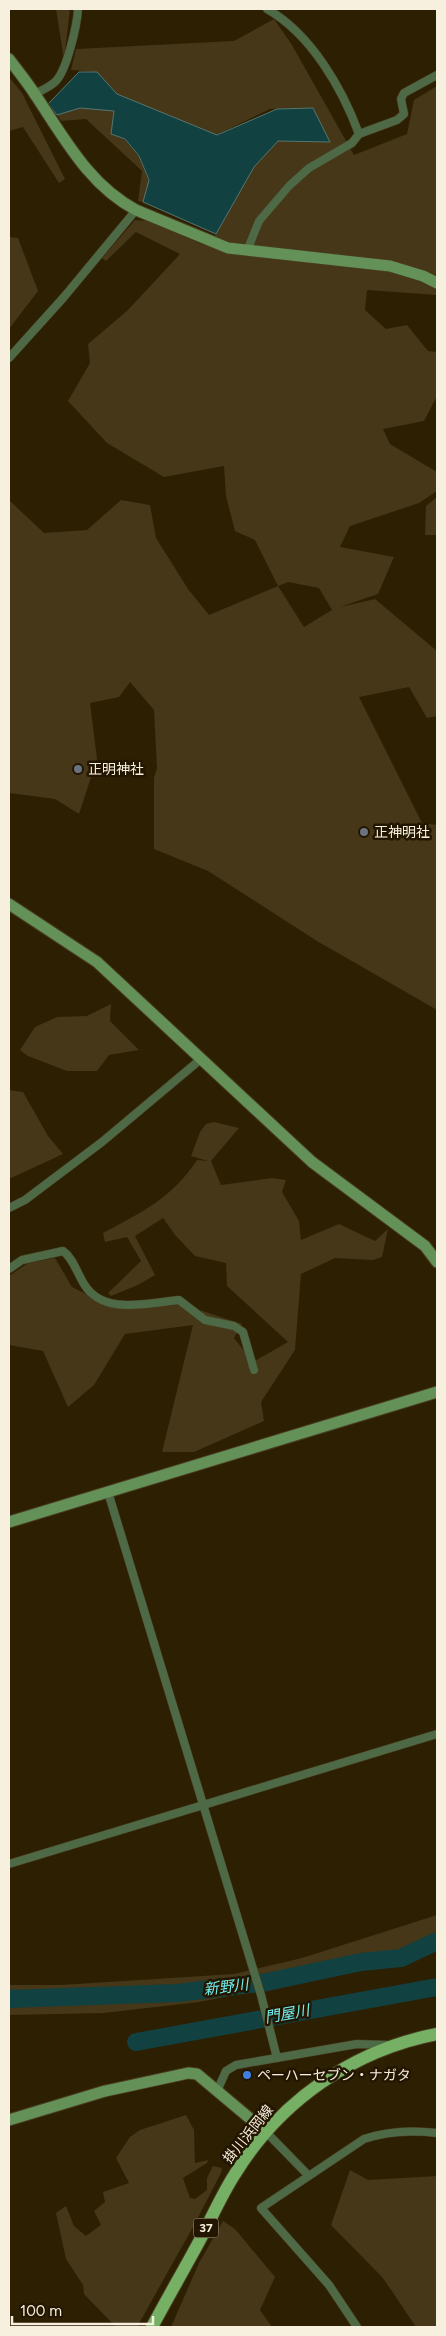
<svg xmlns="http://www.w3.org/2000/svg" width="446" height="2336" viewBox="0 0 446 2336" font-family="Figtree,'Noto Sans JP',sans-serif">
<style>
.green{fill:#453717;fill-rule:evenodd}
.water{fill:#124141;stroke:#577670}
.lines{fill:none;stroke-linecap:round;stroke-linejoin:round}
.river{stroke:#124141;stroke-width:18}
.street-casing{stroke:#493c21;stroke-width:9}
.secondary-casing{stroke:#493c21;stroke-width:13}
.primary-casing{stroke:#493c21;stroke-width:14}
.street{stroke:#4d6945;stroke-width:8}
.secondary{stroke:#649157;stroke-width:11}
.primary{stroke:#75b064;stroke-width:12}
.worship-dot{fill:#6b7280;stroke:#231600;stroke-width:2}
.shop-dot{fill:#3f7fe0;stroke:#231600;stroke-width:2}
.labels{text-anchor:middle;stroke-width:5;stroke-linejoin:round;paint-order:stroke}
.shield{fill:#231600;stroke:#b8af9c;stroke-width:1}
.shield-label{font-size:12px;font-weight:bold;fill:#f8f0df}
.poi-label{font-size:14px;fill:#f8f0df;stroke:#231600;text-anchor:start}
.street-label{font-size:14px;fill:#f8f0df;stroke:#231600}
.water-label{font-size:15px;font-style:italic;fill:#72f1f1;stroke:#231600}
</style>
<rect width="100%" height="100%" fill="#2d1f02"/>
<g class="green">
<polygon points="56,9 70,9 64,60"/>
<path d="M274,19L292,45L354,155L407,134L414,100L437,86V295L367,290L365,310L386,329L407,325L428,351L437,352V396L424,421L383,429L390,444L437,472V491L419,503L350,526L340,547L394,557L378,594L340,607L375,599L437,651V716L427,718L409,687L359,697L422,823L437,825V1010L317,941L208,871L154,849V778L157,768L154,710L130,682L119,697L90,703L97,759L79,814L55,799L9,793V500L44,533L87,530L121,500L150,505L156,538L188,589L209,615L278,586L255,540L235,531L226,496L224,466L164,477L107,443L68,401L90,363L88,344L128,310L180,254L136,232L106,261L102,258L135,220L148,221L203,245L212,241L254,167L278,141L330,142L312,108L270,109L210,138L117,94L97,72L71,70L76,49L234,41ZM288,582L319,588L332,610L304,627L278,586Z"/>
<polygon points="9,77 22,93 65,179 59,183 23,127 9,131"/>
<polygon points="80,108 114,111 112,134 125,140 139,157 149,182 143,202 138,201 142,171 86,119 61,121 57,115"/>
<polygon points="9,237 18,238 38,291 9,329"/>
<polygon points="437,497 437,535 425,535 426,506"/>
<polygon points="111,1004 110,1021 139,1050 109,1055 97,1071 67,1071 28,1056 20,1050 35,1027 57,1017 87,1016"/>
<polygon points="9,1090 23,1092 48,1136 63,1154 9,1179"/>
<path d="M214,1122L239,1128L211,1161L221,1185L272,1178L286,1180L282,1192L299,1221L301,1240L339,1224L375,1241L388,1229L382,1257L373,1260L335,1258L301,1274L295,1350L261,1402L264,1421L194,1452H162L193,1325L125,1334L94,1385L68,1407L43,1351L9,1345V1276L28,1263L55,1258L72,1287L102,1302L121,1306L166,1299L242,1324L234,1338L253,1362L288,1342L227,1286L226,1263L195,1256L175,1235L163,1218L135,1236L155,1275L138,1285L111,1296L108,1293L141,1261L127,1237L105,1242L103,1233C142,1212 172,1198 197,1160L208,1161L191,1156L200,1132L206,1124Z"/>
<polygon points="437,1915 437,1950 401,1962 199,2002 104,2013 9,2015 9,1985 61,1985 234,1974 302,1958"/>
<polygon points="186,2115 194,2130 195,2163 208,2160 207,2163 183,2178 190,2198 195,2199 207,2190 207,2178 213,2166 222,2168 221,2173 193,2227 137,2327 116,2327 84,2294 83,2285 66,2259 56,2213 66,2206 74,2226 86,2236 101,2225 94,2211 105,2202 103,2192 129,2183 116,2158 130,2137 140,2130"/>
<polygon points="350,2170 368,2180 437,2176 437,2327 416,2327 383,2278 331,2225"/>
<polygon points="223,2221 235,2229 275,2277 260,2310 272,2327 171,2327 199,2263"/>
</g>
<polygon class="water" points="79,72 97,72 117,94 217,135 277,109 313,108 330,142 278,141 254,167 216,234 143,202 149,180 139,156 125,139 111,134 114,111 80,108 57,115 48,104"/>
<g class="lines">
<g class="river">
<polyline points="9,1999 178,1993 267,1982 361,1962 401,1958 437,1941"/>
<polyline points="136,2042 437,1987"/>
</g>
<g class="street-casing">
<g id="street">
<path d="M267,9C311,34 342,88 359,134"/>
<path d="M35,94C42,90 50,87 56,81C67,69 77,26 78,9"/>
<polyline points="247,251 259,221 289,186 309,168 352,143 359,134 397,120 404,114 401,99 404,93 437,75"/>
<polyline points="9,358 64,297 136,210"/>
<polyline points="9,1208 25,1200 102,1142 201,1059"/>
<path d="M9,1269L22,1260L63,1251C73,1258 77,1273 84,1284C103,1316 148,1303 179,1300L205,1320L234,1326L243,1332L254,1370"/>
<polyline points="108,1492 261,1995 277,2058"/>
<polyline points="9,1864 437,1734"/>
<polyline points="217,2091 226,2071 236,2065 357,2044 389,2045"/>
<polyline points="266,2132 308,2175"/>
<path d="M357,2327L329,2285L261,2208L364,2139C388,2131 412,2130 437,2133"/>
</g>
</g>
<g class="secondary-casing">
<g id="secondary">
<path d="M9,59C18,71 28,83 36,96C65,139 89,185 136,210L228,248L390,266L423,276L437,283"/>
<polyline points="9,904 97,962 312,1162 425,1246 437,1262"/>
<polyline points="9,1522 437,1392"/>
<polyline points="9,2120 105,2091 188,2073 197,2074 266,2132"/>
</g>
</g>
<g class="primary-casing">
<path id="primary" d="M152,2327C168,2297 185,2268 201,2238C212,2217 222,2194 235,2174C280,2101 353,2050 437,2034"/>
</g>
<use href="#street" class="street"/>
<use href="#secondary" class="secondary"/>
<use href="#primary" class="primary"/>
</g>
<g class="worship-dot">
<circle cx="78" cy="769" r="5"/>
<circle cx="364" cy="832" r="5"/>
</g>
<circle class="shop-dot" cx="247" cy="2075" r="5"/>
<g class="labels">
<rect class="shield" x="193.5" y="2218.5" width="25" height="19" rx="4"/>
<g class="shield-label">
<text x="206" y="2232">37</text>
</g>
<g class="poi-label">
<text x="88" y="774">正明神社</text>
<text x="374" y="837">正神明社</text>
<text x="257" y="2080">ペーハーセブン・ナガタ</text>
</g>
<g class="street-label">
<text transform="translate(248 2134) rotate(-51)" y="5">掛川浜岡線</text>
</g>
<g class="water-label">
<text transform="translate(226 1987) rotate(-7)" y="5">新野川</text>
<text transform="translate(287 2014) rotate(-10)" y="5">門屋川</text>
</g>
</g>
<rect width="446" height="2336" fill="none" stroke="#f8f0df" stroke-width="20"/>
<path d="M12 2316v8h141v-8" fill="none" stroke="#f8f0df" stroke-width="2.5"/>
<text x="20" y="2316" font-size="15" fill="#f8f0df" stroke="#231600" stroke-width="4" paint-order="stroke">100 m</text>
</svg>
